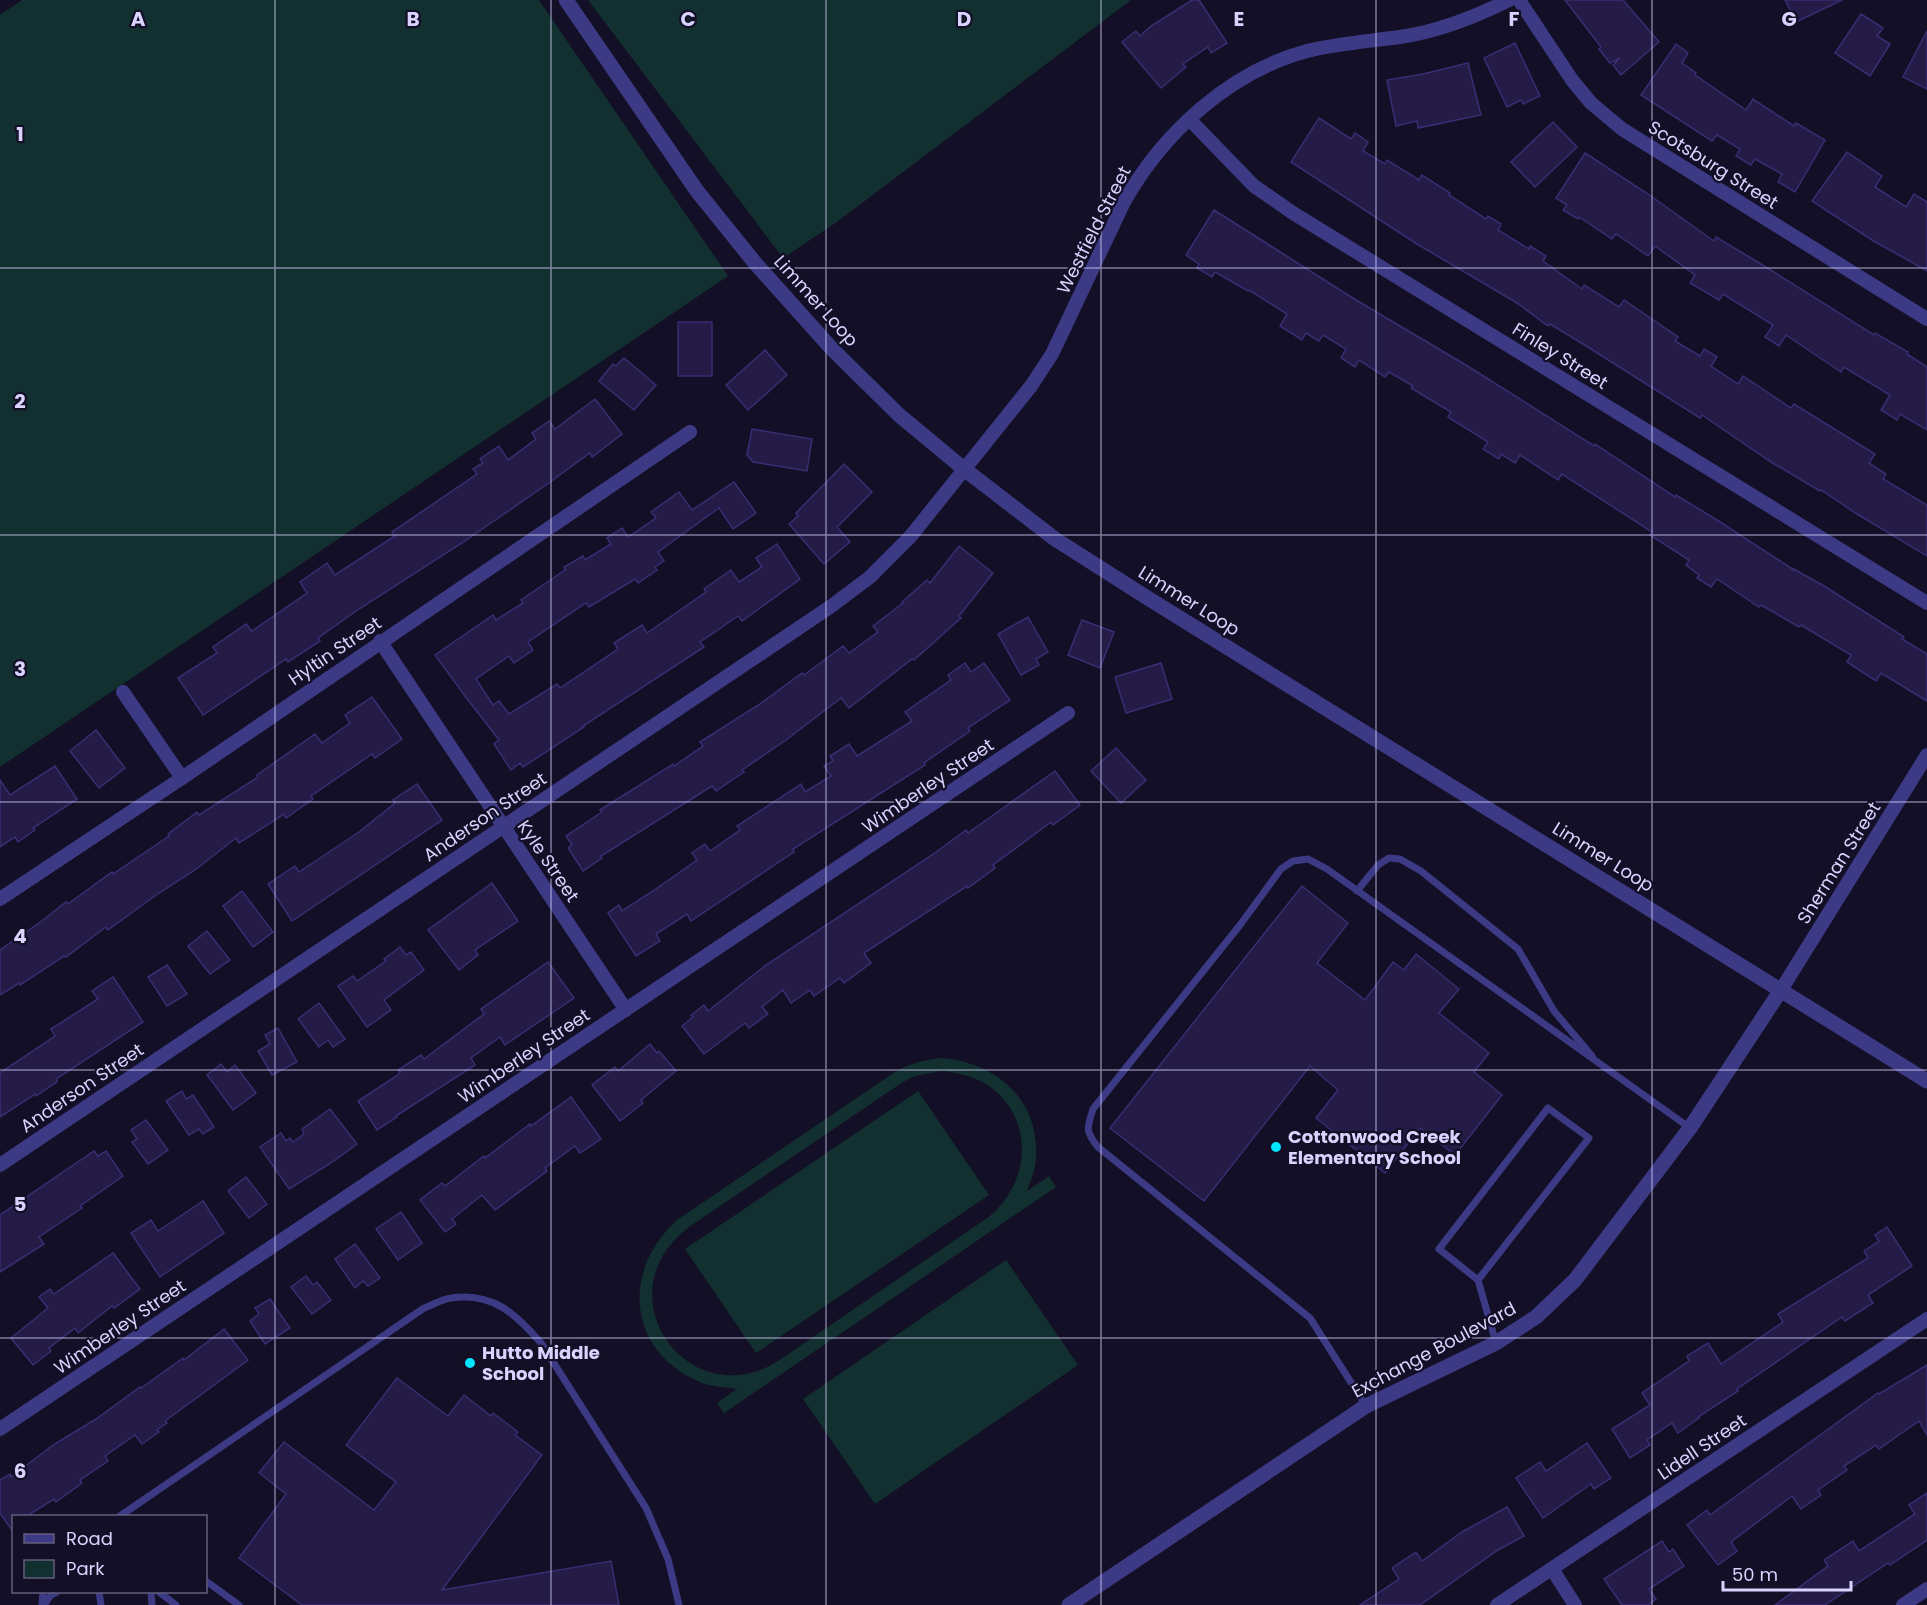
<svg xmlns="http://www.w3.org/2000/svg" width="1927" height="1605" viewBox="0 0 1927 1605" font-family="Poppins,sans-serif">
<style>
.green{fill:#12302f;fill-rule:evenodd}
.building{fill:#241b47;stroke:#3b2d73;stroke-width:1.5}
.lines{fill:none;stroke-linecap:round;stroke-linejoin:round}
.service{stroke:#3d3a85;stroke-width:7}
.minor{stroke:#3d3a85;stroke-width:14}
.tertiary{stroke:#3d3a85;stroke-width:15}
.grid{fill:none;stroke:#d9d4ff;stroke-width:1.5;stroke-opacity:0.55}
.poi-dot{fill:#00e5ff;stroke:#130f26;stroke-width:2}
.labels{text-anchor:middle;stroke-width:4.5;stroke-linejoin:round;paint-order:stroke}
.street-label{font-size:18px;fill:#d9d4ff;stroke:#130f26}
.poi-label{font-size:18px;font-weight:bold;fill:#d9d4ff;stroke:#130f26;text-anchor:start}
.grid-label{font-size:20px;text-anchor:middle;font-weight:bold;fill:#d9d4ff;stroke:#130f26;stroke-width:4.5;stroke-linejoin:round;paint-order:stroke}
</style>
<rect width="100%" height="100%" fill="#130f26"/>
<g class="green">
<polygon points="22,0 539,0 728,276 0,767 0,15"/>
<polygon points="588,0 1131,0 837,222 783,258"/>
<path d="M942,1058C997,1063 1040,1100 1036,1159C1035,1170 1031,1180 1027,1191L1049,1176L1056,1187L724,1413L717,1403L737,1389C725,1387 712,1387 700,1382C627,1352 621,1270 677,1220L895,1072C910,1063 924,1060 942,1058ZM941,1071C960,1073 978,1077 993,1089C1035,1123 1029,1183 990,1216L781,1359C691,1420 599,1295 689,1227L903,1082L915,1076Z"/>
<polygon points="918,1091 989,1195 756,1353 685,1249"/>
<polygon points="1006,1260 1078,1365 875,1504 803,1399"/>
</g>
<g class="building">
<polygon points="1192,0 1199,0 1227,43 1211,53 1208,47 1183,64 1186,67 1161,88 1122,42 1136,31 1140,36 1151,26"/>
<polygon points="1565,0 1623,0 1659,42 1621,75 1613,65 1620,58 1610,63 1599,49 1601,47"/>
<polygon points="1785,0 1842,0 1796,22"/>
<polygon points="1861,14 1883,28 1877,36 1890,44 1870,76 1835,53"/>
<polygon points="1927,31 1927,89 1903,77"/>
<polygon points="1515,43 1540,96 1523,104 1521,100 1507,107 1484,58"/>
<polygon points="1676,44 1688,53 1682,63 1696,73 1695,75 1746,110 1753,99 1794,126 1796,123 1825,140 1795,192 1778,182 1782,174 1755,159 1751,165 1736,156 1740,149 1717,135 1712,141 1641,95"/>
<polygon points="1468,63 1481,115 1418,128 1417,121 1396,126 1387,80 1423,74"/>
<polygon points="1319,118 1351,139 1355,133 1368,142 1363,151 1385,164 1387,160 1419,180 1422,175 1450,193 1449,195 1486,219 1488,216 1501,224 1498,230 1529,249 1530,246 1546,256 1543,261 1582,289 1584,285 1619,307 1624,300 1678,337 1675,341 1700,356 1704,349 1717,357 1711,366 1738,384 1743,376 1791,408 1794,404 1875,454 1869,463 1886,474 1883,479 1927,505 1927,556 1857,514 1821,490 1820,491 1771,462 1702,415 1700,418 1583,344 1550,324 1548,326 1517,303 1417,244 1291,162"/>
<polygon points="1553,122 1577,147 1535,187 1511,162"/>
<polygon points="1847,152 1882,176 1875,187 1906,207 1914,194 1927,202 1927,271 1872,240 1812,201"/>
<polygon points="1585,153 1648,194 1714,241 1716,237 1761,264 1874,335 1875,333 1908,352 1907,354 1927,367 1927,430 1900,414 1897,420 1881,410 1890,395 1844,367 1841,372 1786,335 1779,346 1765,337 1773,325 1723,294 1719,300 1690,283 1695,275 1655,246 1648,256 1616,234 1612,239 1579,217 1578,219 1563,210 1567,205 1556,198"/>
<polygon points="1214,210 1356,300 1466,365 1594,446 1595,444 1675,497 1676,495 1717,520 1794,570 1794,569 1824,586 1904,637 1902,639 1927,654 1927,701 1881,673 1876,681 1847,662 1851,655 1801,625 1799,627 1761,605 1759,607 1717,579 1711,587 1697,578 1699,575 1686,565 1689,560 1650,535 1652,532 1562,474 1558,480 1520,455 1515,463 1501,454 1499,459 1483,449 1488,442 1448,417 1451,412 1411,388 1413,386 1389,372 1385,377 1359,360 1355,367 1341,358 1346,349 1323,335 1319,341 1306,333 1302,340 1280,326 1287,314 1249,290 1248,291 1215,272 1212,277 1197,268 1199,264 1186,255"/>
<rect x="678" y="322" width="34" height="54"/>
<polygon points="765,350 787,375 748,410 726,385"/>
<polygon points="624,358 656,385 634,410 599,381 613,364 616,366"/>
<polygon points="595,399 622,434 592,457 590,453 546,485 462,543 359,609 318,638 320,641 288,662 286,659 203,715 178,678 217,653 213,647 246,624 252,631 307,593 300,582 327,563 335,575 395,536 392,532 477,474 473,469 483,463 480,459 499,446 508,460 536,439 532,433 549,421 555,429"/>
<polygon points="752,429 812,439 807,471 753,462 747,455"/>
<polygon points="844,464 872,492 837,527 850,542 824,564 789,524 798,516 796,513"/>
<polygon points="734,482 756,513 733,529 719,508 658,552 664,561 655,567 657,570 638,583 635,579 589,607 586,603 528,642 533,650 514,663 509,656 476,679 493,705 499,701 509,714 557,684 560,688 618,649 614,643 642,625 647,633 706,592 704,589 731,570 739,582 762,567 756,558 777,544 800,579 742,621 738,616 712,634 700,642 704,647 583,726 584,727 523,767 520,763 511,770 494,744 499,740 465,696 435,655 493,615 496,620 523,603 521,600 565,570 564,567 583,556 585,560 611,544 607,538 622,528 628,537 656,518 651,512 679,492 692,510"/>
<polygon points="959,546 993,573 959,616 961,618 914,660 912,659 849,708 841,698 786,740 742,770 744,772 716,791 712,786 601,856 602,858 583,871 568,848 572,845 566,836 602,812 600,810 673,764 674,766 703,746 700,742 760,704 802,673 804,675 843,646 849,653 878,632 873,626 903,603 902,602 927,580 930,583"/>
<polygon points="1028,617 1048,652 1036,659 1039,665 1021,675 998,634"/>
<polygon points="1082,620 1114,632 1100,668 1068,655"/>
<polygon points="965,663 971,672 984,663 1010,700 968,728 970,731 924,763 925,765 793,849 794,852 691,921 687,914 656,934 660,941 636,956 608,913 619,905 622,911 653,891 697,860 692,853 705,844 710,851 740,830 737,826 801,784 805,792 831,776 824,766 833,761 830,756 849,744 857,756 912,721 905,712 951,680 948,675"/>
<polygon points="1161,663 1172,699 1126,713 1115,677"/>
<polygon points="372,697 402,739 375,758 372,754 311,796 313,799 286,818 284,814 239,843 236,838 195,870 159,893 108,930 106,927 66,957 64,956 20,985 19,983 0,995 0,950 39,923 66,902 68,904 112,872 113,874 169,836 168,834 197,812 199,815 258,777 257,775 315,734 322,743 350,723 345,715"/>
<polygon points="96,730 125,768 99,788 70,751"/>
<polygon points="1116,748 1146,780 1121,803 1091,771"/>
<polygon points="55,766 77,799 33,828 35,830 18,842 15,837 0,847 0,780 10,795"/>
<polygon points="1055,771 1080,805 1053,825 1051,822 993,865 995,868 968,888 967,886 864,953 871,963 844,983 840,978 814,996 810,990 791,1003 783,990 762,1007 768,1014 749,1028 745,1023 704,1054 682,1026 693,1017 691,1015 704,1005 708,1011 766,965 932,855 966,830 968,833"/>
<polygon points="417,784 442,820 292,921 268,884 295,866 299,872 359,832 395,803 393,800"/>
<polygon points="492,883 518,921 475,950 478,955 459,970 428,930"/>
<polygon points="1302,886 1348,923 1317,963 1365,1000 1393,962 1404,970 1416,954 1459,989 1439,1013 1489,1053 1474,1072 1502,1095 1455,1155 1420,1128 1385,1173 1316,1118 1338,1090 1310,1066 1204,1201 1110,1128"/>
<polygon points="242,891 273,932 253,947 223,906"/>
<polygon points="207,931 230,960 210,974 188,946"/>
<polygon points="400,947 406,955 411,952 424,970 384,1000 391,1010 367,1027 338,986 353,976 357,981 386,961 384,959"/>
<polygon points="548,962 574,998 505,1045 500,1037 471,1058 475,1065 396,1116 397,1117 377,1130 358,1101 398,1075 400,1072 398,1070 421,1055 424,1059 484,1014 481,1009"/>
<polygon points="167,965 187,994 167,1006 148,977"/>
<polygon points="113,977 143,1022 56,1079 57,1082 36,1096 35,1094 0,1117 0,1073 55,1036 51,1029 98,999 92,991"/>
<polygon points="319,1003 345,1039 333,1047 328,1040 319,1047 298,1019"/>
<polygon points="278,1028 297,1062 272,1075 258,1051 270,1044 265,1035"/>
<polygon points="650,1044 657,1053 659,1051 676,1071 641,1100 643,1103 620,1121 592,1085 615,1067 618,1071"/>
<polygon points="221,1064 227,1072 235,1065 256,1093 233,1110 207,1075"/>
<polygon points="182,1091 186,1099 193,1095 214,1127 203,1134 199,1129 189,1135 166,1101"/>
<polygon points="571,1097 601,1139 580,1153 575,1146 545,1168 547,1171 495,1210 482,1195 452,1219 456,1224 445,1232 420,1200 442,1183 445,1186 484,1156 485,1158 530,1124 531,1126"/>
<polygon points="330,1109 357,1144 331,1163 289,1189 260,1147 281,1133 286,1141 290,1138 293,1142 304,1134 302,1129"/>
<polygon points="146,1120 168,1150 148,1164 132,1142 137,1139 131,1130"/>
<polygon points="94,1151 98,1156 106,1151 123,1176 80,1206 82,1208 39,1237 44,1244 0,1272 0,1215"/>
<polygon points="246,1177 267,1204 249,1218 228,1191"/>
<polygon points="203,1201 224,1233 160,1277 131,1233 151,1220 158,1231"/>
<polygon points="401,1212 422,1243 398,1260 376,1229"/>
<polygon points="1887,1227 1912,1266 1868,1295 1873,1303 1845,1321 1842,1317 1737,1389 1738,1391 1698,1417 1699,1418 1678,1433 1672,1423 1647,1440 1650,1445 1630,1458 1612,1429 1650,1405 1642,1393 1689,1361 1687,1356 1708,1343 1721,1364 1783,1322 1778,1314 1868,1258 1864,1251 1879,1241 1875,1235"/>
<polygon points="355,1244 380,1278 368,1286 363,1281 355,1288 335,1259"/>
<polygon points="113,1253 140,1289 114,1308 112,1306 78,1333 75,1328 49,1348 51,1351 33,1365 11,1338 48,1308 39,1297 50,1289 54,1294"/>
<polygon points="306,1276 313,1285 317,1282 331,1300 312,1314 291,1287"/>
<polygon points="270,1299 290,1328 265,1344 250,1321 259,1314 255,1308"/>
<polygon points="224,1329 248,1360 165,1421 167,1423 157,1430 159,1432 142,1444 135,1435 105,1456 108,1461 80,1480 82,1483 56,1502 54,1499 27,1516 14,1516 14,1533 0,1513 0,1480 10,1474 11,1477 53,1445 96,1419 140,1387 141,1388 183,1358 184,1360"/>
<polygon points="1927,1365 1927,1435 1919,1421 1879,1449 1876,1445 1844,1466 1847,1470 1818,1490 1821,1495 1801,1509 1792,1496 1731,1542 1737,1551 1718,1565 1687,1525 1707,1510 1710,1515 1878,1393 1879,1394"/>
<polygon points="397,1378 448,1416 464,1395 491,1416 493,1413 518,1432 515,1435 542,1455 442,1590 611,1561 619,1605 302,1605 239,1558 286,1494 259,1473 284,1442 374,1510 396,1482 346,1445"/>
<polygon points="1587,1443 1611,1478 1594,1489 1591,1484 1543,1518 1516,1478 1540,1462 1546,1471"/>
<polygon points="1927,1493 1927,1540 1890,1565 1888,1563 1825,1605 1775,1605 1828,1566 1824,1560 1853,1541 1859,1551 1915,1514 1909,1505"/>
<polygon points="1507,1507 1524,1536 1498,1550 1420,1605 1360,1605 1399,1579 1392,1568 1416,1552 1422,1561 1462,1532"/>
<polygon points="1662,1541 1669,1552 1673,1549 1684,1566 1649,1589 1656,1599 1648,1605 1622,1605 1604,1579"/>
</g>
<g class="lines">
<g class="service">
<polyline points="1357,891 1378,865 1389,858 1400,859 1421,871 1518,949 1554,1011 1592,1056"/>
<polyline points="1478,1280 1589,1138 1548,1108 1439,1249 1478,1280 1496,1343"/>
<path d="M1366,1406L1310,1318L1098,1147C1085,1131 1087,1128 1093,1109L1240,925L1281,869L1293,861L1308,859L1327,869L1690,1128"/>
<path d="M120,1516L424,1308C433,1305 442,1299 451,1298C493,1292 516,1314 541,1343L646,1508L668,1559L679,1605"/>
<polyline points="206,1581 239,1605"/>
<polyline points="99,1592 101,1605"/>
<polyline points="151,1592 152,1605"/>
<polyline points="159,1592 176,1605"/>
<polyline points="42,1605 43,1592"/>
<polyline points="44,1605 51,1595 57,1592"/>
</g>
<g class="minor">
<polyline points="1519,0 1572,80 1591,103 1622,129 1927,319"/>
<polyline points="1190,120 1254,186 1293,213 1927,603"/>
<polyline points="380,641 626,1010"/>
<polyline points="123,692 182,778"/>
<polyline points="0,899 182,778 690,432"/>
<polyline points="1781,990 1927,755"/>
<path d="M0,1165L830,607L870,577L910,537L1031,386L1052,354L1124,202C1163,133 1229,72 1307,51C1339,43 1373,41 1406,36C1442,30 1477,16 1509,0"/>
<polyline points="0,1429 1068,713"/>
<polyline points="1552,1569 1575,1605"/>
<polyline points="1497,1605 1927,1319"/>
<polyline points="1903,1605 1927,1589"/>
</g>
<g class="tertiary">
<polyline points="566,0 697,191 755,263 832,349 899,415 964,469 1055,539 1146,597 1927,1081"/>
<polyline points="1069,1605 1366,1406 1496,1343 1536,1317 1575,1280 1690,1128 1781,990"/>
</g>
</g>
<path class="grid" d="M275,0V1605M551,0V1605M826,0V1605M1101,0V1605M1376,0V1605M1652,0V1605M0,268H1927M0,535H1927M0,802H1927M0,1070H1927M0,1338H1927"/>
<g class="poi-dot">
<circle cx="1276" cy="1147" r="6"/>
<circle cx="470" cy="1363" r="6"/>
</g>
<g class="labels">
<g class="street-label">
<text transform="translate(1713 165) rotate(32)" y="6">Scotsburg Street</text>
<text transform="translate(1094 230) rotate(-63)" y="6">Westfield Street</text>
<text transform="translate(816 301) rotate(48)" y="6">Limmer Loop</text>
<text transform="translate(1560 356) rotate(32)" y="6">Finley Street</text>
<text transform="translate(1189 601) rotate(32)" y="6">Limmer Loop</text>
<text transform="translate(335 651) rotate(-34)" y="6">Hyltin Street</text>
<text transform="translate(928 786) rotate(-34)" y="6">Wimberley Street</text>
<text transform="translate(485 817) rotate(-34)" y="6">Anderson Street</text>
<text transform="translate(1603 857) rotate(32)" y="6">Limmer Loop</text>
<text transform="translate(548 861) rotate(56)" y="6">Kyle Street</text>
<text transform="translate(1839 863) rotate(-58)" y="6">Sherman Street</text>
<text transform="translate(524 1056) rotate(-34)" y="6">Wimberley Street</text>
<text transform="translate(82 1088) rotate(-34)" y="6">Anderson Street</text>
<text transform="translate(120 1327) rotate(-34)" y="6">Wimberley Street</text>
<text transform="translate(1434 1350) rotate(-28)" y="6">Exchange Boulevard</text>
<text transform="translate(1702 1447) rotate(-34)" y="6">Lidell Street</text>
</g>
<g class="poi-label">
<text x="1288" y="1143">Cottonwood Creek<tspan x="1288" dy="21">Elementary School</tspan></text>
<text x="482" y="1359">Hutto Middle<tspan x="482" dy="21">School</tspan></text>
</g>
</g>
<g class="grid-label">
<text x="138" y="26">A</text>
<text x="413" y="26">B</text>
<text x="688" y="26">C</text>
<text x="964" y="26">D</text>
<text x="1239" y="26">E</text>
<text x="1514" y="26">F</text>
<text x="1789" y="26">G</text>
<text x="20" y="141">1</text>
<text x="20" y="408">2</text>
<text x="20" y="676">3</text>
<text x="20" y="943">4</text>
<text x="20" y="1211">5</text>
<text x="20" y="1478">6</text>
</g>
<rect x="12" y="1515" width="195" height="78" fill="#130f26" stroke="#625e7d" stroke-width="1.5"/>
<rect x="24" y="1534" width="30" height="9" fill="#3d3a85" stroke="#625e7d" stroke-width="1.5"/>
<text x="66" y="1545" font-size="18" fill="#d9d4ff">Road</text>
<rect x="24" y="1560" width="30" height="18" fill="#12302f" stroke="#625e7d" stroke-width="1.5"/>
<text x="66" y="1575" font-size="18" fill="#d9d4ff">Park</text>
<path d="M1723 1581v9h128v-9" fill="none" stroke="#d9d4ff" stroke-width="3"/>
<text x="1732" y="1581" font-size="18" fill="#d9d4ff" stroke="#130f26" stroke-width="4.5" paint-order="stroke">50 m</text>
</svg>
